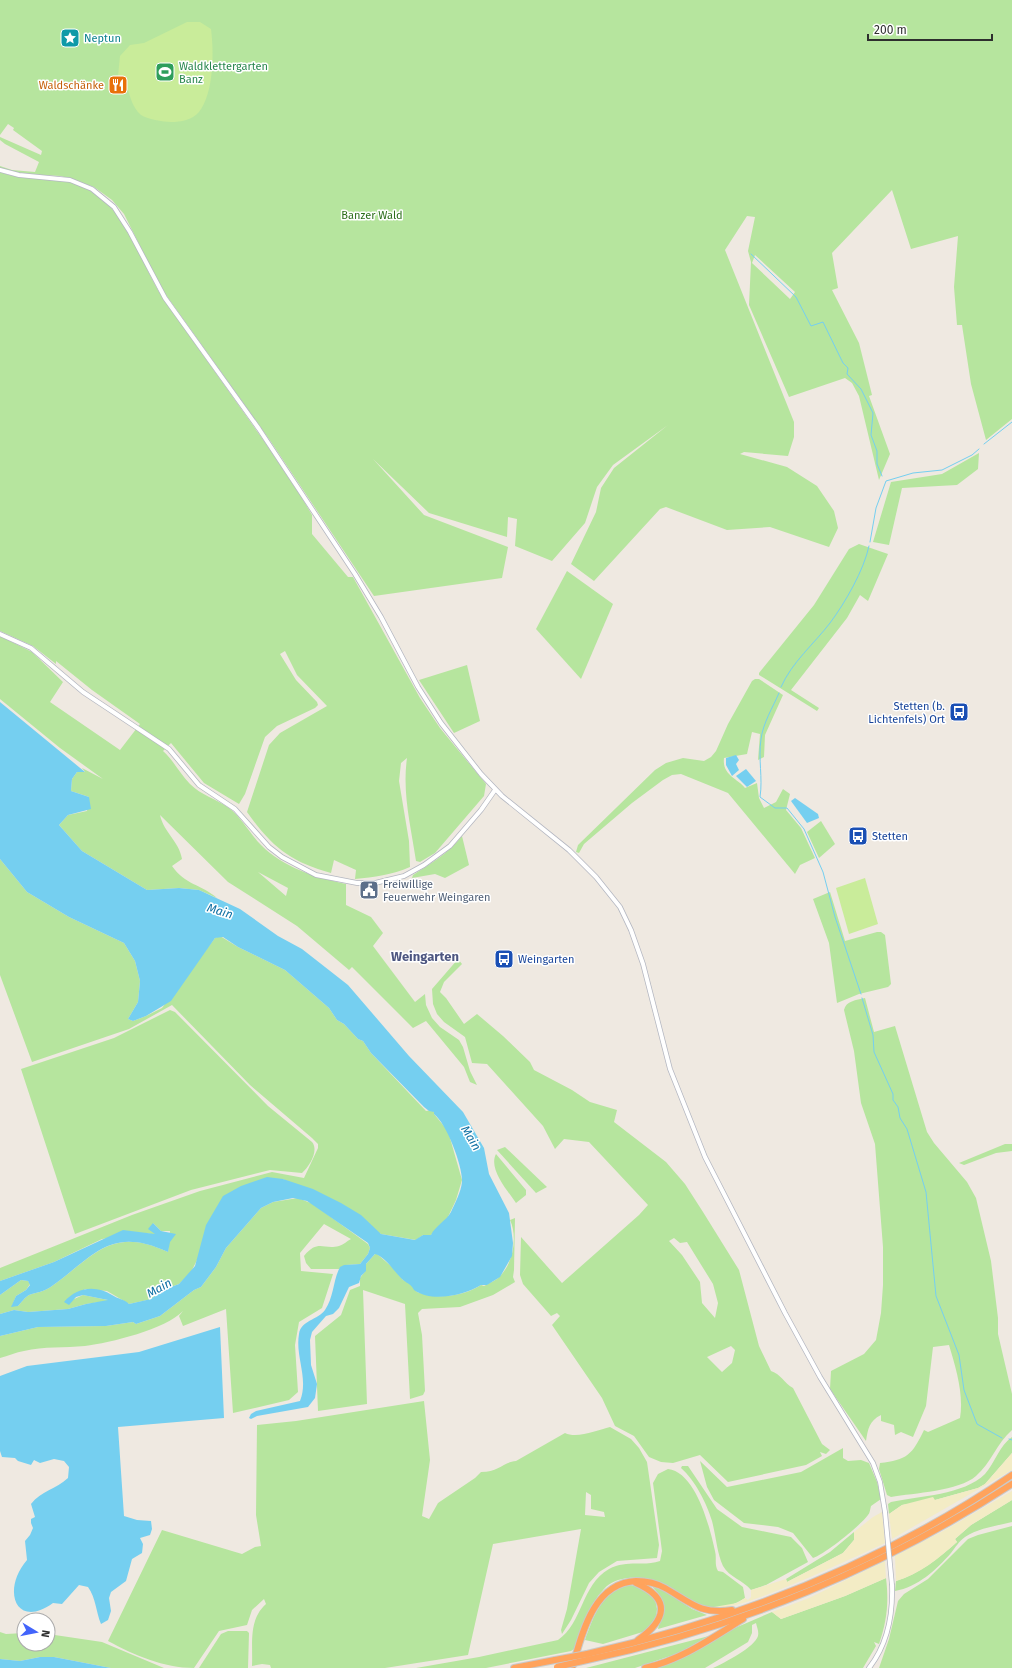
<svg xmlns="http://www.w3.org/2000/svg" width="1012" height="1668" viewBox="0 0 1012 1668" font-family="'Fira Sans',sans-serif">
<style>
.green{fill:#b6e59e;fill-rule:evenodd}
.sand{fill:#f3ecc5}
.pitch{fill:#c9ec9a}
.water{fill:#75cff0}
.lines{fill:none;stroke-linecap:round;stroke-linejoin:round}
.stream{stroke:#75cff0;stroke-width:1}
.minor-casing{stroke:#b4b7c1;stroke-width:5.5}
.highway-casing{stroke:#c9c9c9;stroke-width:8}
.minor{stroke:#fff;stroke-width:4}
.highway{stroke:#ffa35c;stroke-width:6}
.minor-bridge-casing{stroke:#b4b7c1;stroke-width:5.5;stroke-linecap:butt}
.highway-bridge-casing{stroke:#c9c9c9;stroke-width:8;stroke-linecap:butt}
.minor-bridge{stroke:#fff;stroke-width:4}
.highway-bridge{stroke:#ffa35c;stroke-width:6}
.labels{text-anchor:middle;stroke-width:3;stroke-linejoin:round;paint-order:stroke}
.culture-label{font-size:11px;fill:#0d838f;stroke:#fff;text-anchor:start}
.leisure-label{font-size:11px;fill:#27864d;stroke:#fff;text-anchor:start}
.food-label{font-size:11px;fill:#c56008;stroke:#fff;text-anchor:end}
.park-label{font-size:11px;fill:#2c6e1b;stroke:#fff}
.transit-label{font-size:11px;fill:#164399;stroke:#fff;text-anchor:start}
.service-label{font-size:11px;fill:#4e5e75;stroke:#fff;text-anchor:start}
.water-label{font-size:12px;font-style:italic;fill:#0d6fa3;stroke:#fff}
.quarter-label{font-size:13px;font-weight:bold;fill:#4d5680;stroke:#fff}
</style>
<rect width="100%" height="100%" fill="#efe9e1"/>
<g class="green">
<path d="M0,0H1012V419L986,440L971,384L962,325H957L954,287L958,236L911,249L892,190L832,253L838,288L832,290L859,343L872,395L869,396L890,454L879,480L859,396L852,383L845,378L789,397L749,305L751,262L748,251L755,217L747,216L725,250L794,422V437L788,456L744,452L740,454L787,467L817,486L834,511L838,528L829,547L770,527L727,530L666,507L660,509L594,581L571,564L596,512L601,488L614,468L668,425L613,465L597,487L585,523L552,561L515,546L517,519L508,517L507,537L429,513L373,459L424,515L508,547L502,578L374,596L269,439L161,288L124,214L112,200L94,187L61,176L23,174L0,168V166L12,170L35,172L39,162L5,144L0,140V137L41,155L42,151L13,130L14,128L8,124L0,135ZM755,255L795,292L790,299L752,263Z"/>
<path d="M0,172C23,181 46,177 69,182C123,194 136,255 162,297L264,441L302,498L312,515V534L348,577H353L420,698L440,728L486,784L484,796L435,853L420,862L416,861C411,827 402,793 407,758L401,763L399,781L409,841L410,867C392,875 374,877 355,879L356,870L334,860L331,873C290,862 271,846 247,812L269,745L280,733L327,706L297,675L285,651L280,654L296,680L317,702L318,705L315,708L277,726L265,737L245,794L239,804L204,783L171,743L163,751C174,761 180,774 190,784C201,795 216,799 229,808C242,818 250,834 261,845C284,868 315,877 346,884V905L371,917L383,933L373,946L415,1002L425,994L426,1005L432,1018L440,1027L459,1040L463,1047L470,1071L477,1085L470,1082L464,1067L426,1021L413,1028L352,967L349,970L297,926L228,882L160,815C164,833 179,841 182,859L172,866C185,885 201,884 217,898L199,890L179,888L147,890L82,851L59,825L68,815L87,811L89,797L71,791L72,779L77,772H85L82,768L103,779L60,748L0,699V636L32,652L63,682L50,702L120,750L140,724L92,690L56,661V664L33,646L0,631ZM258,872L288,888L286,896Z"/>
<polygon points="979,453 978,469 957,485 902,488 889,545 873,542 891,482 942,474"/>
<polygon points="859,544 888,554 868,601 860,595 847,618 791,690 819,708 817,711 759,675 759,673 814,605 849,549"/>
<polygon points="567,571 613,604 581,679 536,629"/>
<polygon points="467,665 480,721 454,733 419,680"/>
<path d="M755,679H759L783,695L765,735L764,757L758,760L760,734L752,732L747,754L724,758C722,775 737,778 745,788L757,783L759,798L764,808L776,802L783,789L790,794L786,810L801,828L815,858L800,865L795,874L728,793L681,774L672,775L663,780L632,803L584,844L579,853L576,852L578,845L655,770L666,763L683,758L704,761L711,757L716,751L728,724L752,681Z"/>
<polygon points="821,821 835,844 819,858 807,832"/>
<path d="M462,836L469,865L445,878L435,874L412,878L413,875C430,864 449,853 462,836Z"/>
<path d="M0,859L27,892L69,917L124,943L135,961L140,981L138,1002L128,1019L133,1021L146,1016L162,1008L215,938L220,936L238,947L285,970L329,1008L337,1020L344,1024L358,1039L363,1041L371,1053L426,1111L432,1110L434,1112V1114L448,1131L462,1180L456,1200L447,1219L431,1235H423L416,1240L381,1234L283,1179L197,1260L191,1272L179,1284L163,1290L152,1299L129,1304L107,1291L85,1289L72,1300L83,1295L108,1300V1301L86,1304L68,1309L28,1312L14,1310L0,1314V1295L21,1280L28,1281L30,1284L26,1290L16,1296L12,1306H18C21,1303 25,1297 29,1295C37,1292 44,1292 52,1286C94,1256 111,1225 168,1252L170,1231H161L153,1223L156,1235L146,1233L102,1239L54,1262L0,1281V1268L132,1215L200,1191L272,1172L304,1178L318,1148V1144L312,1138L250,1085L172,1005L129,1029L32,1062L0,975Z"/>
<polygon points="830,892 845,941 877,932 881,932 885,935 891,984 888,987 859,994 837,1003 829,943 813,899"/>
<path d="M458,959L462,964L444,982L440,992L446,998L464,1024L477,1014L503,1036L530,1062L534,1070L572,1090L590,1102L617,1110L614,1122L666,1162L685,1184L703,1212L739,1270L759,1346L771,1371C781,1374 784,1383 793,1388L822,1444L830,1450L826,1454L820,1452L822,1456L806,1465L728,1482L700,1455L673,1463L661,1462L649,1457L634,1436L615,1426L602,1398L552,1325L560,1316L557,1313L551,1316L523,1284L520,1275L521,1237L562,1283L639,1215L648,1205L589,1142L564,1139L555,1149L543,1126L487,1064L472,1063L465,1037L444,1022L437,1014L433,1004L432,989ZM674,1238L680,1243L687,1242L713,1284L718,1303L715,1318L702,1303L700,1282L682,1255L669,1241ZM731,1346L735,1350L732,1363L722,1372L707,1357Z"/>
<path d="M865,998L874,1032L895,1026L927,1132L934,1143L967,1182L976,1198L991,1261L998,1318V1334L1012,1394V1430C997,1443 991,1463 976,1476C959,1491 914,1493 891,1497L887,1495L879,1469L880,1463C907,1460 912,1455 924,1430L928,1432L960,1418C964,1395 956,1368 949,1345L933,1347L926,1406L913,1437L901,1432L895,1435L894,1425L881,1421V1415C869,1421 868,1429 866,1441L830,1389L831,1371L864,1354L876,1340L881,1313L883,1285V1247L875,1144L861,1103L854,1051L844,1010C846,1001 856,1000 865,998Z"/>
<path d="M170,1010L175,1012L268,1106L312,1142C319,1150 310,1166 302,1173L270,1170L191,1190L75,1234L21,1069L114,1038Z"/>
<polygon points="1005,1144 1012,1144 1012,1151 996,1153 964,1165 959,1163"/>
<polygon points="505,1147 547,1187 536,1193 497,1150"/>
<path d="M496,1154L526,1190V1195L516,1203C508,1191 488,1169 496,1154Z"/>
<path d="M298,1198L313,1204L368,1244L370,1248L368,1254L360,1264L346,1265L339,1269H311L306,1263L304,1256C318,1239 323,1250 339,1246C343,1245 347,1241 351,1239L324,1224L300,1253L301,1271L333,1274L322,1308L299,1322L295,1345L298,1392L289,1400L233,1413L226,1309L183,1326L179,1316L183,1311C166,1329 110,1343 85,1346C65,1348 44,1346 24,1351C16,1352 8,1356 0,1358V1336L38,1327L106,1326L133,1322L136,1324L160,1316L194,1290L201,1287L216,1267L226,1248L261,1208L273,1202Z"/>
<path d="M515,1218L514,1270L513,1277L515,1282L493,1295L460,1307L422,1309L418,1313L422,1335L425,1391L423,1395L410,1399L405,1304L363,1290L367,1404L318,1411L315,1336L341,1315L350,1290L360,1286V1278L366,1270V1264L376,1253L392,1267L403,1280L410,1283L417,1292C437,1300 464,1296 481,1285L484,1286C489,1283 496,1281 500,1276C513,1263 518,1237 510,1220Z"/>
<path d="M424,1401L430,1460L422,1516L429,1519L438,1503L475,1478L481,1472C499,1472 503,1462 516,1461L565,1433C577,1439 598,1430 610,1427L631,1439L639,1448L647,1462L659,1545L657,1558L617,1561L599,1572L589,1583L571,1620L562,1634L561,1630L567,1609L581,1529L493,1544L468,1655L385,1668H271L270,1665L262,1664L252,1666C253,1644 248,1620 266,1604L264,1599L252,1610L247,1625L219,1631L194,1668C164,1668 134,1655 108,1641L162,1530L242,1554L255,1547L261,1546L256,1515L257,1425L296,1421ZM586,1492L591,1495V1509L604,1512L605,1517L585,1515Z"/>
<path d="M1012,1437V1453L985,1484L978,1488L935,1500L902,1505L889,1514L888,1504L891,1502C919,1496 964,1495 985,1474C995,1463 999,1446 1012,1437Z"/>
<path d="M843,1448V1458L848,1461L861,1460L869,1463L877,1482L881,1499L871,1506C870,1509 870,1513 868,1515C860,1526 825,1554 813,1558L793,1533L778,1527L744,1523L714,1500L707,1487L700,1461L727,1487L801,1472Z"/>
<path d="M682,1466H688L717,1509L742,1527L791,1537L802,1548L808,1562L766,1585L751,1590C744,1581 729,1577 723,1566C717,1553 716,1536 712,1521C707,1504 695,1480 681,1468Z"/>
<path d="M668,1469C696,1472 710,1528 715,1551C717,1558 714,1564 718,1571L723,1572L743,1587L745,1598C731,1607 715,1610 701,1606C675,1597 658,1575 628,1578C619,1579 610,1582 604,1589C589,1604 581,1629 574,1649L571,1651L486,1668H416L479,1657L558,1640C583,1623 581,1585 609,1569C628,1559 644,1567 660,1561L662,1551L653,1483L658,1474Z"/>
<path d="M1012,1500V1522C997,1526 978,1528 965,1537C959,1541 955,1548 951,1553C936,1570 918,1587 895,1591L896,1581C919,1574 939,1558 957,1542L955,1539L971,1525Z"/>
<polygon points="1012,1526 1012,1668 879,1668 889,1639 898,1601 904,1594 928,1579 968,1539 978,1535"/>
<polygon points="854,1532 854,1540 843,1553 787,1582 786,1579 830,1552"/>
<path d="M886,1578C889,1602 887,1621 879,1644L874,1642L876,1646L863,1668H713C724,1663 755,1647 758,1636C759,1631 757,1628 756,1623L752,1625V1633L748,1642L705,1668H653L688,1655L728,1631L772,1612L781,1619L845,1596Z"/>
<path d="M630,1585L641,1587L655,1599L657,1609L656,1618L646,1631L603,1644L585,1640C594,1615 602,1591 630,1585Z"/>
<path d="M652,1586L663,1590L692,1609L707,1615L658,1629C661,1616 668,1611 660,1596C658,1592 654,1589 652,1586Z"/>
<polygon points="228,1631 247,1631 249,1633 248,1668 199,1668 221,1634"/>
<polygon points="0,1632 6,1634 24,1633 24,1644 48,1644 48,1634 102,1642 164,1668 111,1668 54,1657 40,1657 20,1661 0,1659"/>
<polygon points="709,1636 679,1653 635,1668 586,1668"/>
</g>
<g class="sand">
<polygon points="1012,1453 1012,1470 892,1539 889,1514 902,1505 933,1497 935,1500 978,1488 985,1484"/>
<path d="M1012,1491V1500L971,1525L955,1539L957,1542C938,1559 920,1574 896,1581L895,1556L947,1529Z"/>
<path d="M882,1512L885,1543C859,1555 734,1615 714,1607L737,1603L745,1598L748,1600L751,1597V1590L786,1579L787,1582L843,1553L854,1540V1532L873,1517Z"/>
<polygon points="885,1561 886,1578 845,1596 781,1619 772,1612 809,1598"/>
</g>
<g class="pitch">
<path d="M187,22H200L211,29C214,52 214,93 199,112C192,120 181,122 171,122C163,122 147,119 141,115C132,107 131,98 127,88C125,84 121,79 118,76L120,56L130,45L144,43Z"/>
<polygon points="865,878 878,924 849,934 836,888"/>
</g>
<g class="water">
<path d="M0,702L85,772H77L72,779L71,791L89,797L91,809L68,815L59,825L82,851L147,890L179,888L199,890L240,909L278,936L302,949L348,985L409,1056L463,1112L484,1148L489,1174L509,1213L513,1243L512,1256L500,1277L487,1285H481C465,1295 432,1303 414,1290C411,1284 408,1284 403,1280C394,1272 386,1257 375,1254L366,1264V1271L361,1276L359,1283L349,1287L339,1308L333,1314L326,1316L312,1332L310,1340L311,1365L317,1384L315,1398L308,1407L257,1416L251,1419L249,1418L251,1414L256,1411L300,1401C309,1378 295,1357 299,1334C301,1320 318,1320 325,1310C334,1297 333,1280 340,1267L344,1265L360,1264L368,1254L370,1248L368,1243L307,1201L293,1198L273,1202L261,1208L226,1248L216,1267L201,1287L194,1290L160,1316L136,1324L133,1322L106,1326L38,1327L0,1336V1314L14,1310L28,1312L68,1309L86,1304L108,1300L83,1295L76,1297L69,1305L64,1302C77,1287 96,1285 112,1295C118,1299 124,1299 129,1304L151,1299L163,1290L179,1284L195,1266L206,1225L223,1196L241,1186L267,1177L283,1179L313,1189L341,1203L361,1215L381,1234L415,1240L423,1235H431C435,1226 446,1221 451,1212C455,1203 461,1192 462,1182C463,1167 447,1124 434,1114V1112L429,1111L424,1107L371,1053L363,1041L358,1039L344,1024L337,1020L329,1008L285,970L238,947L223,937L215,938L171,1001L146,1016L133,1021L128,1019L138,1002L140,981L135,961L124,943L69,917L27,892L0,859Z"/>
<polygon points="736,755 739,760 736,764 739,770 732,776 726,765 726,758"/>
<polygon points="746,769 756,781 747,787 736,776"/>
<polygon points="795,798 818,814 819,818 807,823 791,801"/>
<path d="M153,1223L161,1231L176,1234L170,1242L168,1252C110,1225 94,1256 52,1286C44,1292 37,1292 29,1295C25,1297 21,1303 18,1306L11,1307L16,1296L26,1290L30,1285L28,1281L21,1280L0,1295V1281L54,1262L123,1230L155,1234L148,1229Z"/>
<path d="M220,1327L224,1418L118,1427L124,1516L137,1520L151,1521L152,1529L150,1535L140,1538L143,1544L142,1553L132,1559L126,1581L111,1592L109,1598L111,1611L108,1620L101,1624C96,1612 96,1598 88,1587L79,1585L62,1604L53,1603C16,1630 1,1590 27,1560L25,1541L30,1535L33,1528L31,1523V1519L35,1517L31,1504C41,1491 56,1489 68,1478L69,1467L64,1461L54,1459L40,1463L34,1460L31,1465L18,1461L15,1458L2,1457L0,1451V1376L27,1366L139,1352Z"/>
<polygon points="40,1657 54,1657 111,1668 0,1668 0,1659 20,1661"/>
</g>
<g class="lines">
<g class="stream">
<polyline points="751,254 796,297 811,326 823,322 843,363 848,368 847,374 861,389 873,413 871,435 877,451 877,464 882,476"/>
<polyline points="984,444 1012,422"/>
<polyline points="870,542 876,508 886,481 913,473 942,470 972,455 979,449"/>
<path d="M781,687C792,662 814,644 830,623C845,603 864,570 869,546"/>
<path d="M779,693C773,707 763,723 761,739C758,759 763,778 760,797L775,808H787L804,829L823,872L835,917L861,994"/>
<polyline points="862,998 873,1035 874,1052 893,1094 893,1100 898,1107 900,1118 907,1129 926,1192 936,1296 959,1355 964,1390 977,1424 1002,1438"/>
<polyline points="1009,1439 1012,1440"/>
</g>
<g class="minor-casing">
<g id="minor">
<polyline points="0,170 19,175 70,180 92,189 114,207 130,232 165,298 259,429 355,574 381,617 418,687 441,723 481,774 502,796 569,850 596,877 620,907 631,930 643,964 670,1069 705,1157 785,1313 820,1377 873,1463 880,1482 885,1512"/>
<polyline points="0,634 31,648 83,692 169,749 199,785 235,809 269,847 282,857 316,875 357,883 375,883 404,876 424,865 450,846 481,810 495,790"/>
<path d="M869,1668C888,1644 893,1614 892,1585"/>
</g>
</g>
<g class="highway-casing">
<g id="highway">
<path d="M636,1583C672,1599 666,1620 638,1640"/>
<path d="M587,1654C737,1620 884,1562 1012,1475"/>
<path d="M587,1660C738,1628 883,1568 1012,1484"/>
<polyline points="514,1668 555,1660"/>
<path d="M572,1668C582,1634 593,1583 636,1581C646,1581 656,1583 665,1588C690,1602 700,1615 732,1610"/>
<path d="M645,1668C681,1660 712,1638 743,1619"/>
</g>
</g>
<use href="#minor" class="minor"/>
<use href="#highway" class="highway"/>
<g class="minor-bridge-casing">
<polyline id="minor-bridge" points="885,1512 892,1585"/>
</g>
<g class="highway-bridge-casing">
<g id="highway-bridge">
<polyline points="555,1660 587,1654"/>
<polyline points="557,1667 587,1660"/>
</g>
</g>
<use href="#minor-bridge" class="minor-bridge"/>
<use href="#highway-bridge" class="highway-bridge"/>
</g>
<defs>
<g id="sight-square" transform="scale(1)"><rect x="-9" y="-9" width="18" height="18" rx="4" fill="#0f9aa8" stroke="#fff"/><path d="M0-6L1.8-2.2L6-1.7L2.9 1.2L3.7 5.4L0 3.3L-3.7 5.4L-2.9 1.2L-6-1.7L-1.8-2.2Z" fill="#fff"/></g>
<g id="stadium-square" transform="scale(1)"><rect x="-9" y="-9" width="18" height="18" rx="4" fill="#2e9e5b" stroke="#fff"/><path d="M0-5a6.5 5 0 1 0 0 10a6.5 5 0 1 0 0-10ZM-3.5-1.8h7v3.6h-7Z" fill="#fff"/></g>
<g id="restaurant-square" transform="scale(1)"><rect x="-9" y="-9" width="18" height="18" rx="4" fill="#e8710a" stroke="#fff"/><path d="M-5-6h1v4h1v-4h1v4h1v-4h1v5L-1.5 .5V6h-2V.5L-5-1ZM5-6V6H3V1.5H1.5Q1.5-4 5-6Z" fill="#fff"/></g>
<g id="bus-square" transform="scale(1)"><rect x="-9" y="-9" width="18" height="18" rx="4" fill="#1a4fb4" stroke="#fff"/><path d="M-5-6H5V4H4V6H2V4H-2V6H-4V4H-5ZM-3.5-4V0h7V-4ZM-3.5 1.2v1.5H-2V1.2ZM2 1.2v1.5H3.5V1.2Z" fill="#fff"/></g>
<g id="civic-square" transform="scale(1)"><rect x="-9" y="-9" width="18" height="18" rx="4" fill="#5c6f8a" stroke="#fff"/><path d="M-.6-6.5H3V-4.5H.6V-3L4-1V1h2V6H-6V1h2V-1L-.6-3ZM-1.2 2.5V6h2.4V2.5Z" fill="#fff"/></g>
</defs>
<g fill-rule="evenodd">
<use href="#sight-square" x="70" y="38"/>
<use href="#stadium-square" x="165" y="72"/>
<use href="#restaurant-square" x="118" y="85"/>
<use href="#bus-square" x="959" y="712"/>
<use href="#bus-square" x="858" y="836"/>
<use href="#civic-square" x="369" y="890"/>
<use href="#bus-square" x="504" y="959"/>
</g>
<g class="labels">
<g class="culture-label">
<text x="84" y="42">Neptun</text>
</g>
<g class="leisure-label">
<text x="179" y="70">Waldklettergarten<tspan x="179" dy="13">Banz</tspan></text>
</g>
<g class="food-label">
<text x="104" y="89">Waldschänke</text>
</g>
<g class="park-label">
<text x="372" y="219">Banzer Wald</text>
</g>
<g class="transit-label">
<text x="945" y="710" text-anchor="end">Stetten (b.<tspan x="945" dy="13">Lichtenfels) Ort</tspan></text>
<text x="872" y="840">Stetten</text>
<text x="518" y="963">Weingarten</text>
</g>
<g class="service-label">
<text x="383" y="888">Freiwillige<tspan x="383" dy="13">Feuerwehr Weingaren</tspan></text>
</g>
<g class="water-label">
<text transform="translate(220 911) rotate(17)" y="4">Main</text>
<text transform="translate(471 1138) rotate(59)" y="4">Main</text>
<text transform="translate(159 1288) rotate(-29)" y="4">Main</text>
</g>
<g class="quarter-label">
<text x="425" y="961">Weingarten</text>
</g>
</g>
<g transform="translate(36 1632) rotate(100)"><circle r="19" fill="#ffffff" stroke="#ababab"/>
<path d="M0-3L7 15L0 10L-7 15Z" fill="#4264fb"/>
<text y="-6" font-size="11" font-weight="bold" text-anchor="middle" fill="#2e2e2e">N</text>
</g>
<path d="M868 34v6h124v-6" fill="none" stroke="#2e2e2e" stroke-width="2"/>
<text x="874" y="34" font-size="12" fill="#2e2e2e" stroke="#ffffff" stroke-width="3" paint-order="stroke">200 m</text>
</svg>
